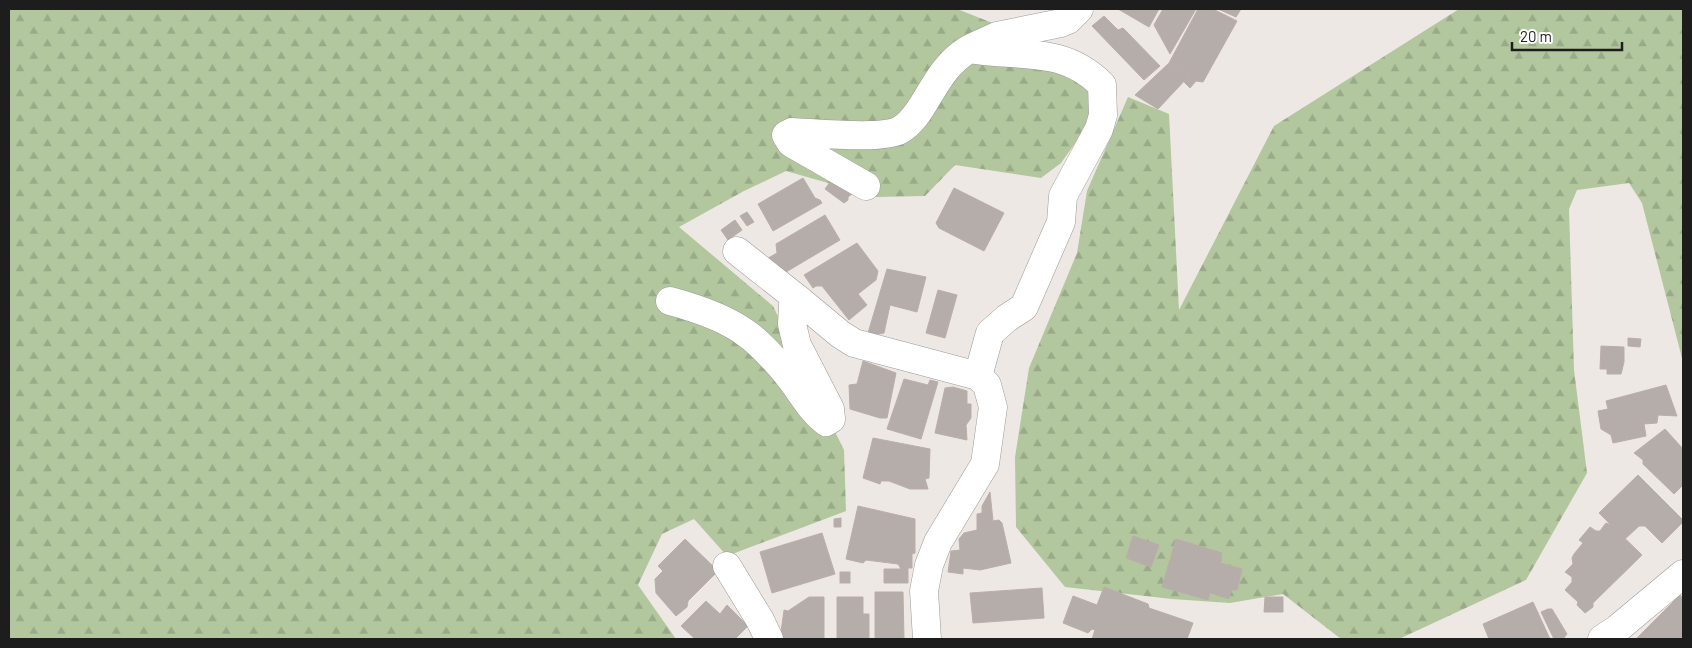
<svg xmlns="http://www.w3.org/2000/svg" width="1692" height="648" viewBox="0 0 1692 648" font-family="Barlow,sans-serif">
<style>
.forest{fill:url(#forest-firs)}
.building{fill:#b5adaa;stroke:#bcada8}
.lines{fill:none;stroke-linecap:round;stroke-linejoin:round}
.minor-casing{stroke:#9a9a9a;stroke-width:29}
.minor{stroke:#fff;stroke-width:28}
</style>
<defs>
<pattern id="forest-firs" width="22" height="20" patternUnits="userSpaceOnUse" patternTransform="scale(1.25)"><rect width="22" height="20" fill="#b2c79e"/><path d="M5 1l3.5 6h-7zM16 11l3.5 6h-7z" fill="#9a8"/></pattern>
</defs>
<rect width="100%" height="100%" fill="#ede8e4"/>
<g class="forest">
<polygon points="9,9 957,9 1051,46 1091,89 1090,122 1061,163 1041,178 955,165 925,196 877,197 786,171 744,191 679,227 773,306 844,450 846,511 727,556 694,519 662,534 638,585 676,639 9,639"/>
<polygon points="1459,9 1683,9 1683,362 1642,203 1629,183 1577,190 1569,209 1574,370 1587,473 1526,580 1399,639 1341,639 1283,594 1230,603 1172,599 1065,587 1016,527 1015,457 1029,368 1077,253 1087,191 1128,97 1169,114 1179,310 1274,126"/>
</g>
<g class="building">
<polygon points="1118,9 1159,9 1149,27"/>
<polygon points="1163,9 1196,9 1170,54 1154,25"/>
<polygon points="1198,9 1213,9 1237,21 1203,82 1196,81 1190,88 1184,82 1188,77 1186,72 1169,63"/>
<polygon points="1218,9 1241,9 1236,17"/>
<polygon points="1104,16 1118,30 1123,28 1160,66 1144,80 1092,26"/>
<polygon points="1169,63 1186,72 1188,77 1158,109 1135,95"/>
<polygon points="803,178 815,198 820,200 822,203 773,231 758,204"/>
<polygon points="833,178 853,193 848,197 848,200 844,203 825,189"/>
<polygon points="954,188 1004,213 984,251 939,228 936,223"/>
<polygon points="747,212 754,222 747,226 740,216"/>
<polygon points="825,215 840,240 786,272 780,273 763,261 777,253 776,244"/>
<polygon points="735,220 742,230 728,240 721,230"/>
<polygon points="857,243 878,271 876,280 858,294 867,305 849,320 822,286 816,286 813,288 804,275"/>
<polygon points="887,269 926,277 917,312 890,305 884,333 873,335 868,333"/>
<polygon points="938,290 957,295 945,338 926,333"/>
<polygon points="1628,338 1641,339 1640,347 1628,346"/>
<polygon points="1601,346 1624,347 1624,362 1621,374 1607,374 1607,369 1600,369"/>
<polygon points="863,361 896,373 887,418 880,418 850,409 849,385 857,384"/>
<polygon points="904,379 928,385 930,380 938,382 921,439 887,429"/>
<polygon points="1666,385 1677,416 1658,415 1657,423 1644,424 1646,436 1613,443 1611,435 1601,429 1598,411 1608,409 1606,401"/>
<polygon points="953,387 967,391 967,404 971,404 971,418 966,425 967,440 935,433 945,388"/>
<polygon points="1665,429 1683,449 1683,485 1674,494 1643,464 1643,460 1634,453"/>
<polygon points="873,438 930,449 929,478 925,479 928,489 910,489 889,481 881,481 880,484 863,478"/>
<polygon points="1638,475 1683,520 1683,522 1662,543 1645,526 1639,526 1625,539 1599,513"/>
<polygon points="990,492 993,521 999,520 1002,523 1011,563 980,570 963,568 963,574 948,572 951,551 960,550 959,539 964,533 977,530 977,514 982,513 982,506"/>
<polygon points="858,506 915,519 915,553 912,554 912,568 908,568 908,583 884,583 884,569 901,569 898,564 866,560 863,563 846,559"/>
<polygon points="841,518 841,527 834,527 834,519"/>
<polygon points="1606,523 1611,525 1642,555 1593,603 1593,607 1585,613 1577,605 1578,602 1565,590 1572,582 1572,577 1565,572 1573,564 1572,558 1574,554 1583,543 1579,540 1590,527 1596,531 1600,531"/>
<polygon points="822,533 835,574 772,593 760,552"/>
<polygon points="1133,536 1159,545 1151,567 1126,558"/>
<polygon points="685,539 718,571 688,601 687,607 676,616 656,593 655,579 663,571 658,566"/>
<polygon points="1176,539 1222,553 1221,563 1242,569 1237,590 1231,590 1229,599 1210,593 1208,600 1162,587"/>
<rect x="840" y="572" width="10" height="11"/>
<polygon points="1104,587 1148,604 1149,608 1193,623 1187,639 1092,639 1095,630 1092,629 1088,633 1063,623 1073,596 1097,605"/>
<polygon points="1042,588 1044,618 973,623 970,593"/>
<polygon points="875,592 903,592 904,639 875,639"/>
<polygon points="1680,595 1683,599 1683,637 1681,639 1638,639 1637,638"/>
<polygon points="809,597 824,597 824,639 783,639 781,632 784,610 788,611"/>
<polygon points="837,597 863,597 863,614 869,614 869,639 837,639"/>
<polygon points="1265,597 1283,597 1283,612 1264,612"/>
<polygon points="706,601 720,614 727,605 748,626 735,639 692,639 694,638 681,626"/>
<polygon points="1533,602 1550,639 1489,639 1483,624"/>
<polygon points="1548,609 1552,609 1567,634 1563,639 1554,639 1541,612"/>
</g>
<g class="lines">
<g class="minor-casing">
<g id="minor">
<polyline points="973,47 997,36 1061,23 1068,20 1079,9"/>
<path d="M866,186L791,143L786,135L792,132C816,133 882,140 900,130C912,123 920,110 927,98C940,77 948,62 969,49C1020,58 1062,45 1102,85L1103,115L1099,129L1063,196L1061,222L1024,307L1007,318L990,333L978,376"/>
<polyline points="737,251 799,300"/>
<path d="M670,301C696,308 726,318 747,334C759,342 781,366 790,378C802,393 810,410 826,422L831,419L830,409L797,345L792,324L793,305L799,300L840,334L854,343L978,376L987,385L993,407L985,464L938,542L929,565L924,591L927,639"/>
<polyline points="727,566 760,620 769,639"/>
<polyline points="1602,639 1617,629 1683,574"/>
</g>
</g>
<use href="#minor" class="minor"/>
</g>
<rect width="1692" height="648" fill="none" stroke="#1d1d1d" stroke-width="20"/>
<path d="M1512 42v8h110v-8" fill="none" stroke="#1d1d1d" stroke-width="2.5"/>
<text x="1520" y="42" font-size="15" fill="#1d1d1d" stroke="#ffffff" stroke-width="4" paint-order="stroke">20 m</text>
</svg>
